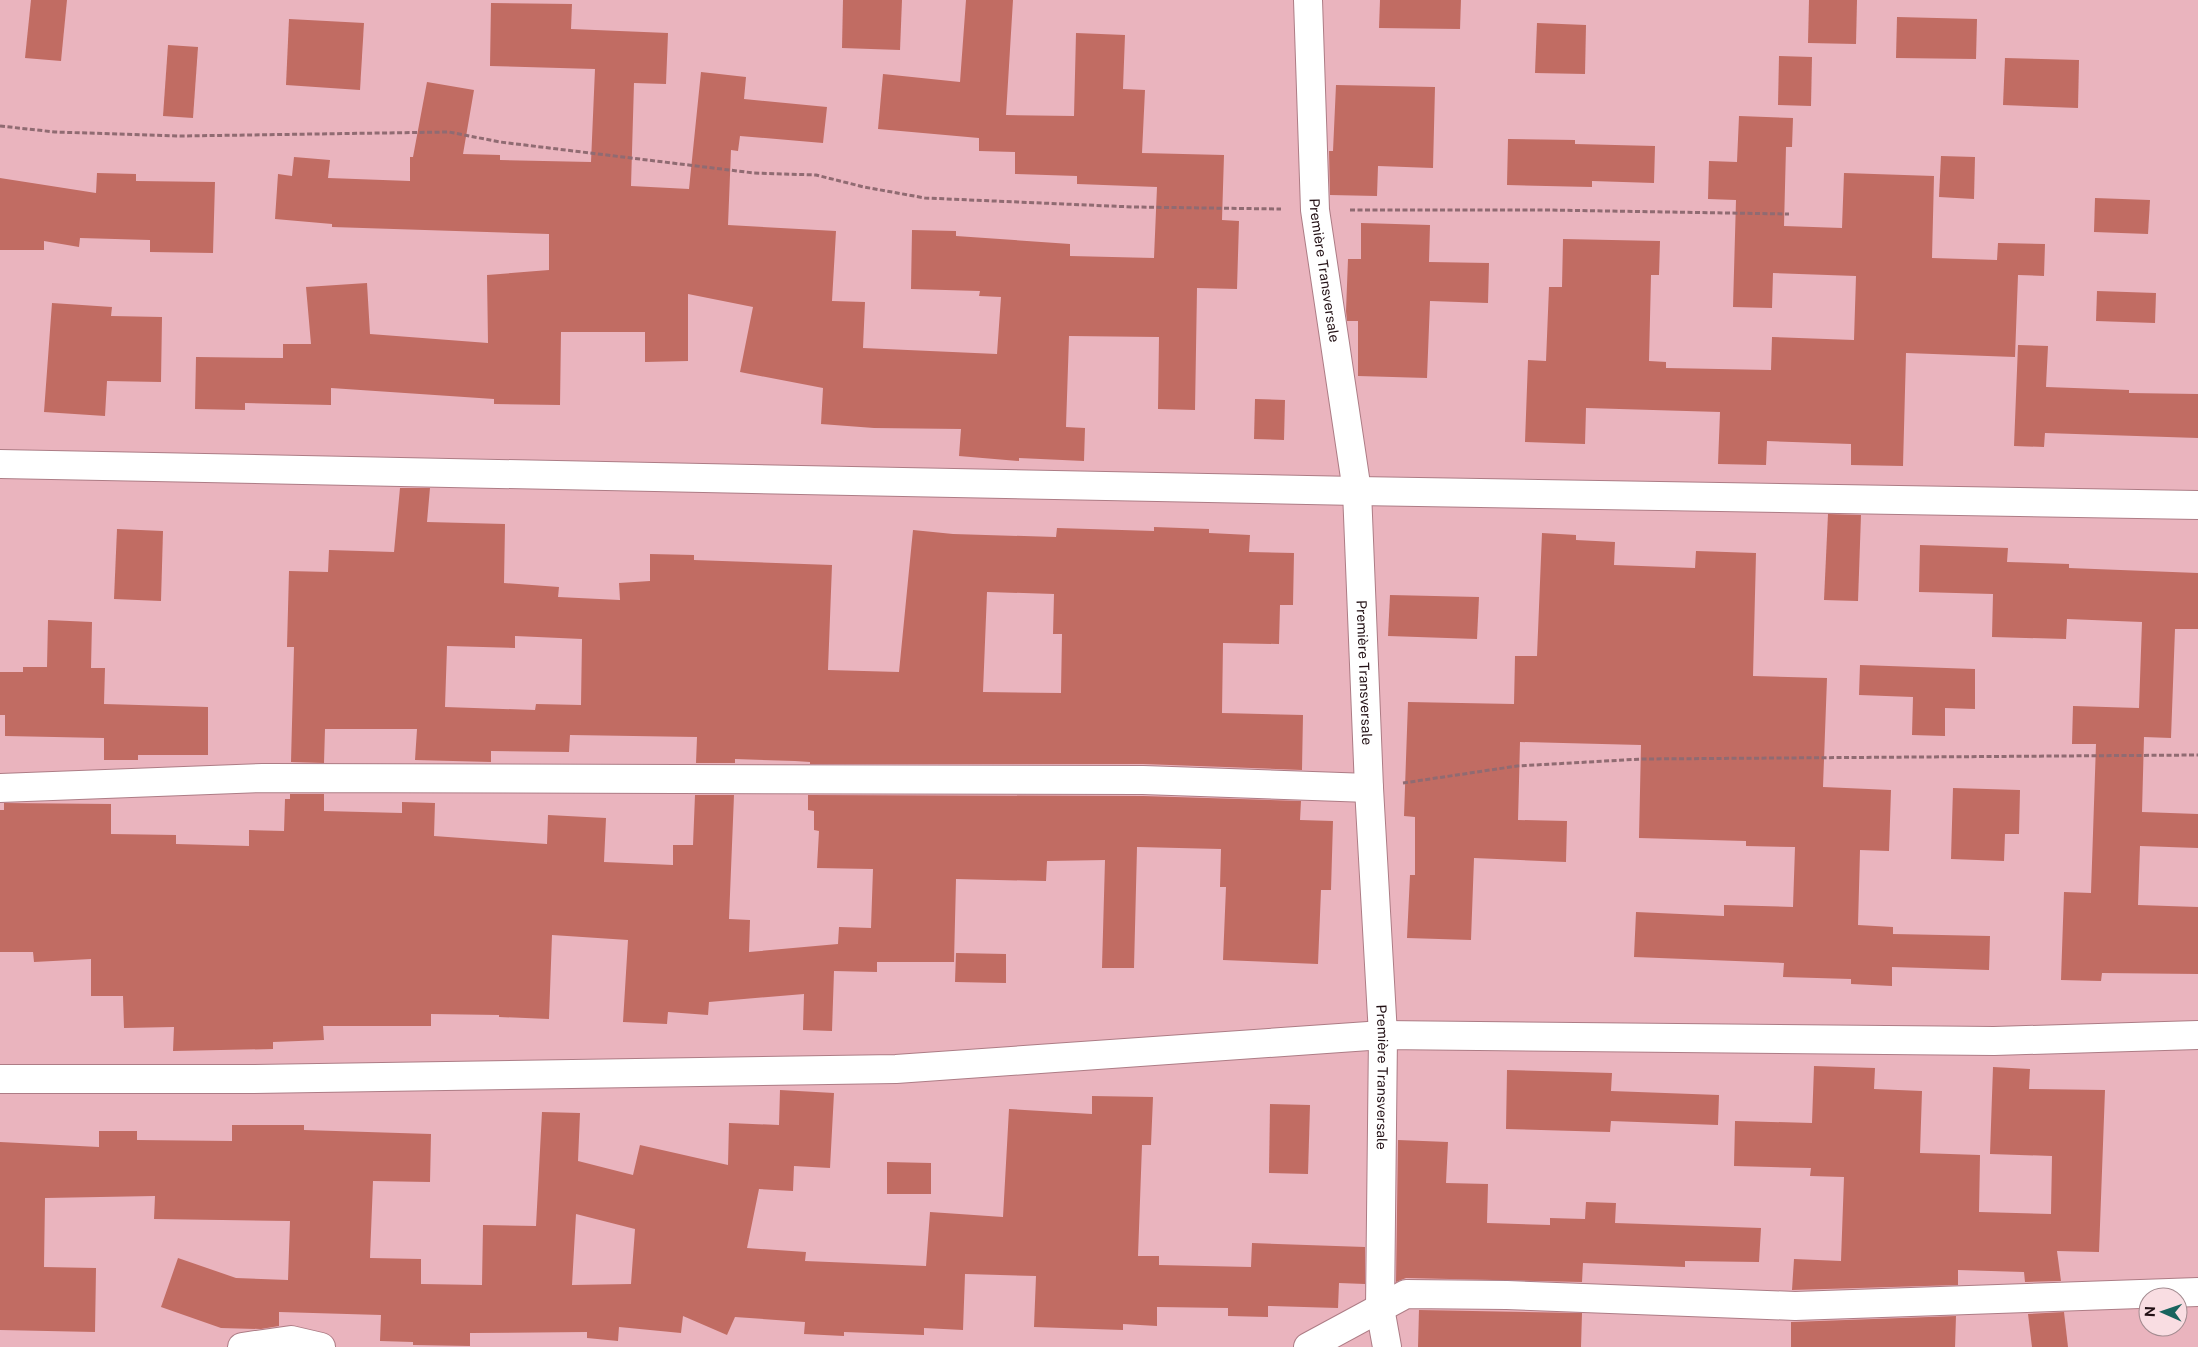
<svg xmlns="http://www.w3.org/2000/svg" width="2198" height="1347" viewBox="0 0 2198 1347" font-family="'Public Sans',sans-serif">
<style>
.building{fill:#c16c63;fill-rule:evenodd}
.lines{fill:none;stroke-linecap:round;stroke-linejoin:round}
.street-casing{stroke:#ad7c85;stroke-width:30}
.path{stroke:#906b72;stroke-width:3;stroke-dasharray:5 2.5;stroke-linecap:butt}
.street{stroke:#fff;stroke-width:28}
.labels{text-anchor:middle;stroke-width:4.5;stroke-linejoin:round;paint-order:stroke}
.street-label{font-size:14px;fill:#231115;stroke:#f9dde2}
</style>
<rect width="100%" height="100%" fill="#eab4be"/>
<g class="building">
<polygon points="31,0 67,0 61,61 25,58"/>
<polygon points="843,0 902,0 900,50 842,48"/>
<polygon points="966,0 1013,0 1006,115 1074,116 1076,33 1125,35 1123,89 1145,90 1142,153 1224,155 1222,220 1239,221 1237,289 1197,288 1195,410 1158,409 1159,337 1069,336 1066,427 1085,428 1084,461 1019,458 1019,461 959,456 961,429 874,428 821,424 823,388 740,372 753,307 688,294 688,361 645,362 645,332 561,332 560,405 494,404 494,399 331,388 331,405 245,403 245,410 195,409 196,357 283,358 283,344 311,344 306,287 367,283 370,334 488,343 487,275 549,270 549,234 332,227 332,224 275,219 278,174 292,176 294,157 330,160 328,178 410,181 410,157 413,157 427,82 474,90 463,154 500,155 500,160 591,162 595,69 490,66 491,3 572,4 571,29 668,33 666,84 634,83 631,186 689,189 701,72 746,77 744,99 827,107 823,143 740,136 738,151 731,150 728,225 836,231 832,301 865,302 863,348 997,354 1001,297 979,296 980,291 911,289 912,230 956,231 956,236 1070,244 1070,256 1154,258 1157,187 1077,184 1077,176 1015,174 1015,152 979,151 979,138 878,129 883,74 960,82"/>
<polygon points="1380,0 1461,0 1460,29 1379,28"/>
<polygon points="1809,0 1857,0 1856,44 1808,43"/>
<polygon points="1897,17 1977,19 1976,59 1896,58"/>
<polygon points="289,19 364,23 360,90 286,85"/>
<polygon points="1537,23 1586,25 1585,74 1535,73"/>
<polygon points="168,45 198,47 193,118 163,116"/>
<polygon points="1779,56 1812,57 1811,106 1778,105"/>
<polygon points="2005,58 2079,60 2078,108 2003,105"/>
<polygon points="1336,85 1435,87 1433,168 1378,166 1377,196 1330,195 1329,151 1333,151"/>
<polygon points="1739,116 1793,118 1792,147 1786,147 1784,226 1842,228 1844,173 1934,176 1932,258 1997,260 1998,243 2045,244 2044,276 2018,275 2015,357 1906,353 1903,466 1851,465 1851,444 1767,441 1766,465 1718,464 1720,412 1586,408 1585,444 1525,442 1528,360 1546,361 1549,287 1562,287 1563,239 1660,241 1659,275 1651,275 1649,361 1666,362 1666,368 1771,370 1772,337 1854,340 1856,276 1773,273 1772,308 1733,307 1736,200 1708,199 1709,161 1737,162"/>
<polygon points="1508,139 1575,140 1575,144 1655,146 1654,183 1592,181 1592,187 1507,185"/>
<polygon points="1941,156 1975,157 1974,199 1939,197"/>
<polygon points="97,173 136,174 136,181 215,182 213,253 150,252 150,240 80,238 79,247 44,241 44,250 0,250 0,178 96,193"/>
<polygon points="2095,198 2150,200 2148,234 2094,232"/>
<polygon points="1361,223 1430,225 1429,262 1489,263 1488,303 1430,301 1427,378 1358,376 1358,321 1347,321 1346,311 1348,259 1361,259"/>
<polygon points="2097,291 2156,293 2155,323 2096,321"/>
<polygon points="52,303 112,307 111,316 162,317 161,382 107,381 105,416 44,412"/>
<polygon points="2018,345 2048,346 2046,387 2129,390 2129,393 2198,394 2198,438 2045,433 2044,447 2014,446"/>
<polygon points="1255,399 1285,400 1284,440 1254,439"/>
<path d="M400,488H430L427,522L505,524L504,583L559,587L558,597L620,600L619,583L650,581V554L694,555V560L832,565L828,670L899,672L913,530L953,534L1056,537L1057,528L1154,531V527L1209,529V533L1250,535L1249,552L1294,553L1293,605H1280L1279,644L1223,643L1222,713L1303,715L1302,770L1143,764H810V762L795,761L735,759V763H696L697,737L570,735L569,752L491,751V762L415,760L417,729H325L324,763L291,762L294,647H287L289,571L328,572L329,550L394,552ZM987,592L1054,594L1053,634H1062L1061,693L983,692ZM515,636L582,639L581,705L536,704L535,710L445,707L447,646L515,648Z"/>
<polygon points="1828,514 1861,515 1858,601 1824,600"/>
<polygon points="117,529 163,531 161,601 114,599"/>
<polygon points="1542,533 1576,535 1576,540 1615,542 1614,565 1695,568 1696,551 1756,553 1753,676 1827,678 1823,787 1891,790 1889,851 1860,850 1858,925 1893,927 1893,934 1990,936 1989,970 1892,967 1892,986 1851,984 1851,979 1783,977 1784,963 1634,957 1636,912 1724,916 1724,905 1793,907 1795,847 1746,846 1746,841 1639,838 1641,745 1520,742 1518,820 1567,821 1566,862 1474,858 1471,940 1407,938 1410,875 1415,875 1415,817 1404,816 1408,702 1514,704 1515,656 1537,656"/>
<polygon points="1920,545 2008,548 2007,562 2069,564 2069,568 2198,573 2198,629 2175,629 2171,738 2144,737 2142,812 2198,814 2198,848 2140,846 2138,905 2198,907 2198,974 2102,973 2101,981 2061,980 2064,892 2091,893 2096,744 2072,744 2073,706 2139,708 2142,622 2067,619 2066,639 1992,637 1993,594 1919,592"/>
<polygon points="1390,595 1479,597 1477,639 1388,636"/>
<polygon points="48,620 92,622 91,668 105,668 104,704 208,707 208,755 138,755 138,760 104,760 104,738 5,736 5,715 0,715 0,672 23,672 23,667 47,667"/>
<polygon points="1860,665 1975,669 1975,709 1945,708 1945,736 1912,735 1913,697 1859,695"/>
<polygon points="1953,788 2020,790 2019,834 2005,834 2004,861 1951,859"/>
<polygon points="290,794 324,794 324,811 402,813 402,802 435,803 434,836 547,844 548,815 606,818 604,862 673,865 673,845 693,845 695,795 734,795 729,919 750,920 749,952 838,944 839,927 871,928 873,869 817,868 819,831 814,830 814,811 808,810 808,795 1143,796 1301,801 1300,820 1333,821 1331,890 1321,890 1318,964 1223,960 1226,887 1220,887 1221,849 1137,847 1134,968 1102,968 1105,860 1047,861 1046,881 956,879 954,962 877,962 877,972 834,971 832,1031 803,1030 804,994 709,1002 708,1015 668,1012 667,1024 623,1022 628,940 552,935 549,1019 499,1017 499,1015 431,1014 431,1026 323,1026 324,1040 273,1042 273,1049 173,1051 174,1027 124,1028 123,996 91,996 91,959 34,962 33,952 0,952 0,810 4,810 4,803 111,804 111,834 176,835 176,844 249,846 249,830 284,831 285,799 290,799"/>
<polygon points="956,953 1006,954 1006,983 955,982"/>
<polygon points="1814,1066 1875,1068 1874,1089 1922,1091 1920,1153 1980,1155 1979,1212 2051,1214 2052,1156 1990,1154 1993,1067 2030,1069 2029,1089 2105,1090 2099,1252 2057,1251 2061,1281 2025,1282 2024,1272 1958,1270 1958,1285 1792,1290 1794,1259 1841,1261 1844,1177 1810,1176 1811,1168 1734,1166 1735,1121 1812,1123"/>
<polygon points="1507,1070 1612,1073 1611,1091 1719,1095 1718,1125 1611,1121 1610,1132 1506,1129"/>
<path d="M780,1090L834,1093L830,1168L794,1166L793,1191L759,1189L747,1248L806,1252L805,1261L926,1266L930,1212L1003,1217L1009,1109L1092,1114V1096L1153,1097L1151,1145H1142L1138,1256H1159V1265L1251,1267L1252,1243L1365,1247V1284L1339,1283L1338,1308L1268,1306V1317L1228,1316V1308L1157,1307V1326L1123,1324V1330L1034,1327L1036,1276L965,1274L963,1330L924,1328V1335L844,1332V1336L804,1334L805,1322L735,1317L727,1335L683,1316L681,1333L619,1327L618,1341L587,1338V1332L470,1333V1346L413,1345V1342L380,1341L381,1315L279,1312V1326L261,1329L221,1328L161,1307L178,1258L236,1278L288,1280L290,1221L154,1219L155,1196L45,1198L44,1267L96,1268L95,1332L0,1330V1142L99,1147V1131H137V1140L232,1141V1125H304V1130L431,1134L430,1182L373,1181L370,1258L421,1259V1284L482,1285L483,1225L536,1226L542,1112L580,1113L578,1161L633,1175L640,1145L728,1165L729,1123L779,1125ZM576,1214L635,1229L631,1284L572,1285Z"/>
<polygon points="1270,1104 1310,1105 1308,1174 1269,1173"/>
<polygon points="1398,1140 1448,1142 1446,1183 1488,1184 1487,1223 1550,1225 1550,1218 1585,1219 1586,1202 1616,1203 1615,1223 1761,1228 1759,1262 1685,1261 1685,1267 1583,1263 1582,1282 1406,1278 1396,1282"/>
<polygon points="887,1162 931,1163 931,1194 887,1194"/>
<polygon points="1419,1310 1582,1313 1581,1347 1418,1347"/>
<polygon points="2064,1312 2068,1347 2032,1347 2028,1314"/>
<polygon points="1956,1316 1955,1347 1791,1347 1791,1322"/>
</g>
<g class="lines">
<g class="street-casing">
<g id="street">
<path id="s1" d="M1308,0L1315,210L1357,491L1369,788L1383,1035L1380,1308L1387,1347"/>
<polyline points="0,464 1357,491 2198,505"/>
<polyline points="0,788 263,778 1143,780 1369,788"/>
<polyline points="0,1079 252,1079 896,1069 1383,1035 1994,1041 2198,1035"/>
<polyline points="242,1347 291,1340 321,1347"/>
<polyline points="1308,1347 1406,1294 1507,1295 1795,1306 2198,1292"/>
</g>
</g>
<g class="path">
<polyline points="0,126 55,132 181,136 449,132 500,142 754,173 816,175 864,187 925,198 1133,207 1281,209"/>
<polyline points="1350,210 1548,210 1789,214"/>
<polyline points="1403,783 1517,766 1642,759 2198,755"/>
</g>
<use href="#street" class="street"/>
</g>
<g class="labels">
<g class="street-label">
<text dy="5" stroke="none"><textPath href="#s1" startOffset="271">Première Transversale</textPath></text>
<text dy="5" stroke="none"><textPath href="#s1" startOffset="676">Première Transversale</textPath></text>
<text dy="5" stroke="none"><textPath href="#s1" startOffset="1081">Première Transversale</textPath></text>
</g>
</g>
<g transform="translate(2163 1312) rotate(272)"><circle r="24" fill="#f9dde2" stroke="#a38b90"/>
<path d="M0-4L9 19L0 12L-9 19Z" fill="#18645e"/>
<text y="-8" font-size="14" font-weight="bold" text-anchor="middle" fill="#231115">N</text>
</g>
</svg>
